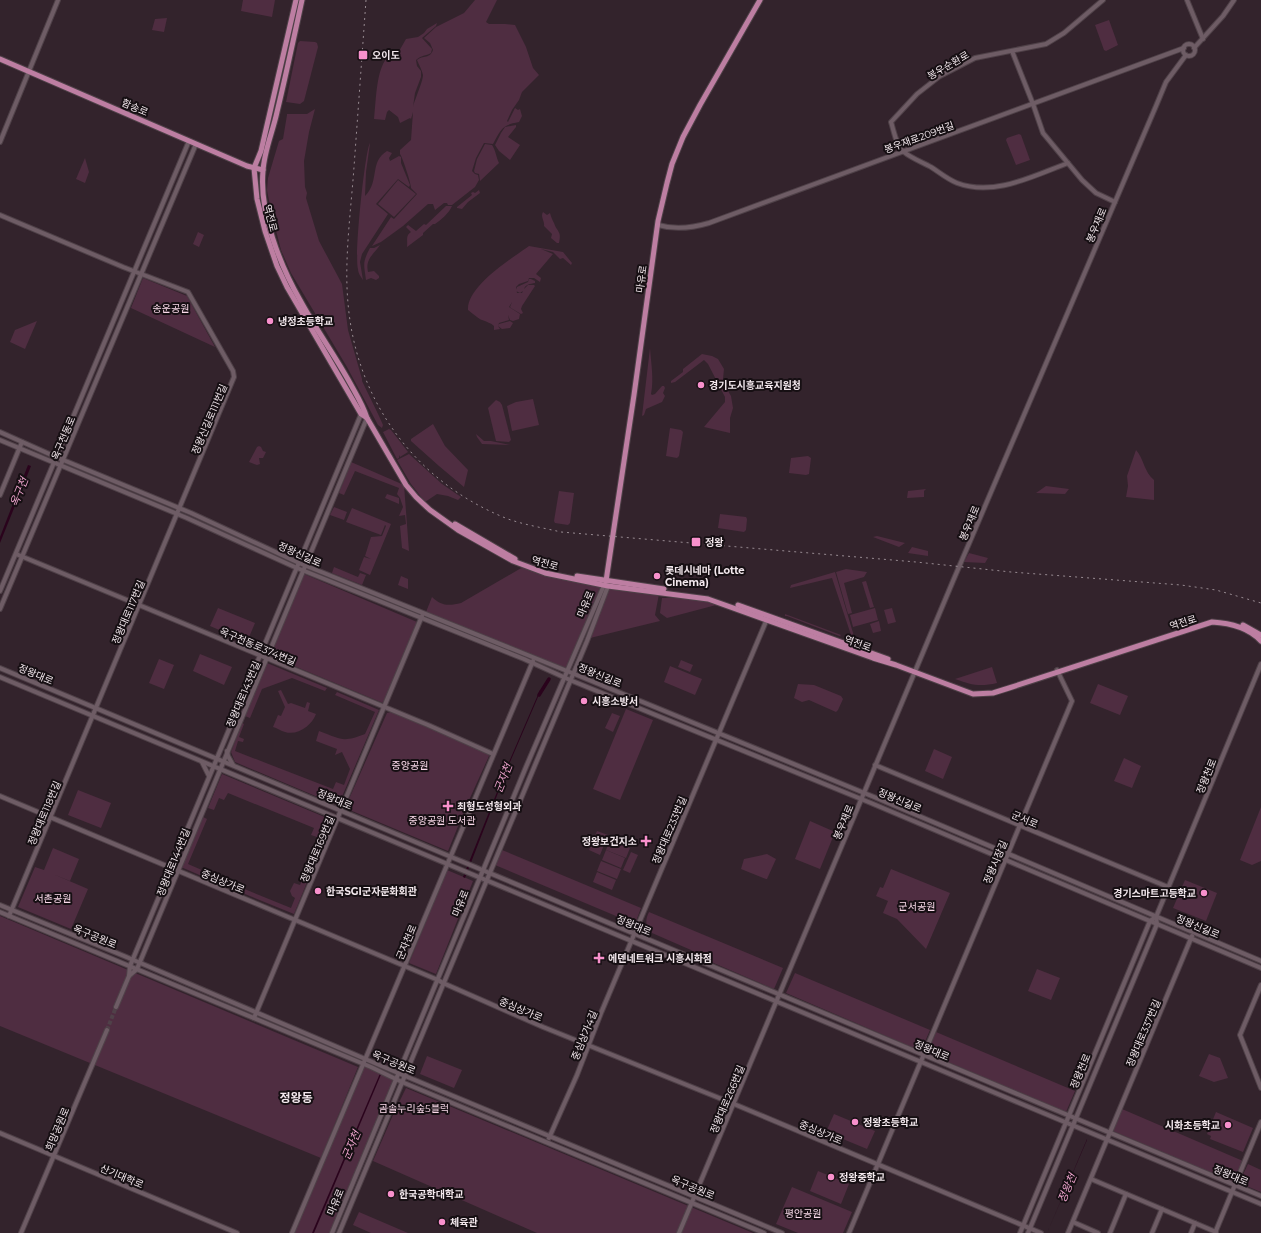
<svg xmlns="http://www.w3.org/2000/svg" width="1261" height="1233" viewBox="0 0 1261 1233" font-family="Montserrat,'Noto Sans KR',sans-serif">
<style>
.green{fill:#4f2d41}
.water{fill:#2a031c}
.lines{fill:none;stroke-linecap:round;stroke-linejoin:round}
.canal{stroke:#2a031c;stroke-width:3.5}
.minor-tunnel{stroke:#504149;stroke-width:4;stroke-dasharray:4 2;stroke-linecap:butt}
.minor-casing{stroke:#4f4148;stroke-width:6}
.major-casing{stroke:#4f4148;stroke-width:7}
.minor{stroke:#6e5c65;stroke-width:4}
.major{stroke:#bd7ea2;stroke-width:5}
.rail{stroke:#988b92;stroke-width:1;stroke-dasharray:2 4;stroke-linecap:butt}
.poi-dot{fill:#f890cc;stroke:#160f13;stroke-width:1.5}
.labels{text-anchor:middle;stroke-width:4;stroke-linejoin:round;paint-order:stroke}
.poi-label{font-size:10px;font-weight:bold;fill:#f3e8ed;stroke:#160f13;text-anchor:start}
.street-label{font-size:10px;fill:#f3e8ed;stroke:#160f13}
.park-label{font-size:10px;fill:#fadaea;stroke:#160f13}
.water-label{font-size:11px;font-style:italic;fill:#f0a5cf;stroke:#160f13}
.quarter-label{font-size:12px;font-weight:bold;fill:#f3e8ed;stroke:#160f13}
</style>
<rect width="100%" height="100%" fill="#33232c"/>
<g class="green">
<polygon points="243,0 275,0 272,17 241,11"/>
<path d="M475,0H497L486,22L489,24H505L515,25L526,47L533,68L539,75L522,92L519,100L512,110L507,121L508,122L515,108L518,110L520,109L522,116L519,122C502,125 501,129 493,144L484,143L476,158L472,171L475,174L478,175L479,180L475,187L452,205H448L447,203H444L435,210L433,204H428L403,226L381,242L372,246L391,217L394,219L417,194L411,188C411,183 402,156 400,154V150L411,140L413,112L411,119L410,118L400,123L398,117L389,110L387,112L385,120L374,119C376,102 376,70 387,58C389,55 395,55 398,53L406,39L418,37L424,33L427,29L437,23L436,26L422,38L432,49L431,53C426,56 421,55 416,60L417,66L421,71V77L415,93L413,107C415,99 423,81 423,75C422,70 419,65 417,60C423,55 430,59 433,50L430,43L424,38L436,27L464,13Z"/>
<polygon points="167,18 164,32 152,30 155,19"/>
<polygon points="1109,20 1118,45 1106,51 1104,50 1095,25"/>
<polygon points="300,41 315,42 317,43 318,47 304,101 300,104 286,102 298,43"/>
<polygon points="315,109 309,132 304,161 305,187 307,193 306,198 319,241 342,284 348,330 362,379 362,381 379,416 383,425 382,428 378,425 347,367 291,273 281,250 271,211 267,190 268,178 279,141 283,139 287,115 287,114 307,114"/>
<polygon points="516,125 516,127 508,137 520,145 510,160 499,151 495,145 501,133 505,127"/>
<polygon points="1019,134 1021,135 1030,160 1016,165 1006,140 1007,138"/>
<path d="M370,143L366,172L365,196C380,181 369,162 387,151L392,153L389,158L390,161L399,156L401,157V163L410,185L409,187L398,179L376,204L388,214L362,254L360,262L363,280C361,277 358,273 358,269C354,257 365,150 370,143Z"/>
<path d="M485,144L492,145C496,151 496,157 499,163L480,181L479,174L475,173L474,171L477,159Z"/>
<polygon points="85,158 89,172 85,183 76,179"/>
<polygon points="398,180 416,194 394,217 378,204"/>
<polygon points="479,190 480,193 468,202 462,209 457,208 457,207 472,195 471,193 473,192 475,193"/>
<path d="M446,206H452C450,212 440,221 435,224H433L423,233V235L407,247C408,240 405,236 411,232L406,227L408,225L416,231L424,224L426,225Z"/>
<path d="M543,212L547,215L550,213C551,216 552,220 554,223C557,232 562,231 559,243H557L551,238L552,234L544,226C545,221 540,217 543,212Z"/>
<polygon points="198,232 204,235 199,247 193,244"/>
<path d="M380,245C374,254 365,259 368,272L374,271L379,276V278L376,280L371,278L366,280C364,264 362,263 370,248H374Z"/>
<path d="M529,246L563,252L572,263L571,265L563,258L560,259L553,252L541,249L553,254L536,274L541,278L540,282L534,278H529L528,281L519,284L516,287L517,293H522L523,291L520,293L516,291L517,287L528,282L529,279H531L535,281V283C530,284 526,284 524,289L528,285H534L535,286L522,306L521,309L523,313L521,314L511,308L510,307L512,302L509,307L520,314L519,319L513,321L510,320L508,315L509,320L499,323L498,326L499,324L510,321L513,323L510,328L502,329L498,326L500,329L494,330V326C491,323 487,322 482,320C479,319 472,313 468,310C467,286 511,259 529,246Z"/>
<polygon points="143,278 187,296 215,347 131,308"/>
<polygon points="37,321 25,349 10,342 15,330"/>
<path d="M650,348C651,363 654,379 651,394L652,395L655,394L662,386H664L665,388L663,393L665,396L662,402L646,409L644,415L642,416Z"/>
<polygon points="702,354 712,356 718,359 724,369 723,379 725,386 731,396 733,408 730,418 730,433 704,427 725,402 725,397 708,364 704,360 675,382 671,383 671,381 683,372 683,369"/>
<polygon points="533,399 539,425 512,431 507,406 516,402"/>
<polygon points="496,400 500,402 502,405 511,440 509,442 496,441 488,408"/>
<polygon points="433,424 445,446 468,470 464,487 439,466 411,441 411,439"/>
<polygon points="670,428 681,430 683,432 679,456 677,458 666,456"/>
<polygon points="389,429 391,430 408,452 400,457 399,455 399,458 397,459 383,432"/>
<polygon points="476,434 484,441 491,441 510,445 482,444 477,437"/>
<polygon points="259,446 261,447 263,451 266,452 263,458 259,458 260,464 257,465 249,462 257,447"/>
<path d="M1136,450C1144,459 1144,472 1154,480V500L1126,497L1128,486L1127,476Z"/>
<polygon points="409,454 442,484 461,497 458,500 448,496 437,494 425,502 411,484 397,460"/>
<polygon points="808,456 811,458 809,474 806,475 789,473 791,458"/>
<polygon points="351,462 404,485 409,551 402,548 400,526 406,524 405,515 399,516 403,507 400,498 397,494 399,488 355,471 344,495 339,493"/>
<polygon points="1046,486 1069,489 1065,494 1036,493"/>
<polygon points="926,489 924,491 924,497 907,498 908,491"/>
<polygon points="559,491 574,493 570,523 568,525 555,523 554,521"/>
<polygon points="387,494 399,498 399,504 385,498"/>
<polygon points="334,507 347,512 344,520 330,515"/>
<polygon points="352,508 391,524 370,575 359,570 364,557 371,559 365,556 371,537 382,536 386,526 385,525 381,535 346,522"/>
<polygon points="720,514 746,517 747,519 746,530 744,532 718,528"/>
<polygon points="877,536 905,543 899,547 873,537"/>
<polygon points="912,547 928,551 928,556 908,553"/>
<polygon points="969,553 988,558 985,563 964,562"/>
<polygon points="334,567 358,577 360,573 366,575 362,585 332,573"/>
<path d="M523,567L601,586L566,668L426,612L432,597C441,606 449,606 461,603Z"/>
<polygon points="846,569 867,572 864,577 844,583 852,613 848,614 836,572"/>
<polygon points="835,572 856,643 853,641 832,578 790,588 791,585"/>
<polygon points="304,574 417,622 383,703 270,656"/>
<polygon points="401,576 408,579 408,589 398,585"/>
<polygon points="866,581 874,607 870,608 862,582"/>
<polygon points="609,589 659,594 655,615 660,621 590,638"/>
<polygon points="662,598 688,598 720,604 667,618 660,613"/>
<polygon points="218,608 255,623 247,642 210,626"/>
<polygon points="875,608 878,620 853,627 850,615"/>
<polygon points="892,608 896,622 888,624 884,610"/>
<polygon points="785,614 841,635 840,636 842,637 787,616 785,616"/>
<polygon points="879,621 881,631 873,633 870,624"/>
<polygon points="200,654 232,667 224,685 193,671"/>
<polygon points="159,659 174,665 164,689 149,683"/>
<polygon points="681,660 693,665 690,672 678,667"/>
<polygon points="267,663 327,688 325,691 292,678 262,689 250,718 245,716"/>
<polygon points="670,666 702,679 695,695 664,682"/>
<path d="M992,667L997,683C980,687 971,685 955,679Z"/>
<polygon points="798,684 814,685 841,696 843,699 838,710 836,712 809,700 802,702 794,698"/>
<polygon points="1098,684 1128,696 1120,715 1090,703"/>
<path d="M281,690L288,704L291,703L305,708L307,702L310,703L308,711L316,714C312,725 298,736 285,732C281,731 277,728 273,727L278,715L281,716L285,707L278,691Z"/>
<path d="M337,692L379,710L341,799L332,803L235,762L231,752L242,723L244,724L239,737L244,739L243,742L238,741L235,751L333,789L336,782L344,785L350,769L342,752L335,755L337,749L316,741L319,731C341,739 342,743 365,734L375,712L335,695Z"/>
<polygon points="626,709 653,720 620,800 593,789"/>
<polygon points="391,712 488,753 489,756 465,809 448,851 345,808 387,713"/>
<polygon points="612,713 620,716 613,732 605,728"/>
<polygon points="934,749 952,757 943,779 925,771"/>
<polygon points="1124,758 1141,766 1132,788 1114,781"/>
<polygon points="222,774 327,818 331,824 294,914 240,892 242,888 291,908 295,898 292,896 290,891 294,883 300,885 320,838 311,835 314,828 228,793 224,800 219,798 214,810 208,808"/>
<polygon points="78,790 111,803 101,828 68,815"/>
<polygon points="1261,807 1261,861 1252,865 1240,860"/>
<polygon points="203,817 207,819 188,864 227,881 225,886 181,867"/>
<polygon points="810,821 835,832 820,869 795,859"/>
<polygon points="597,831 608,835 600,855 589,850"/>
<polygon points="610,840 630,848 626,858 606,850"/>
<polygon points="53,848 79,859 70,881 53,874 88,889 71,929 18,907 35,867 44,870"/>
<polygon points="502,850 641,908 635,924 495,865"/>
<polygon points="606,850 625,858 621,868 602,860"/>
<polygon points="631,852 638,855 630,873 623,870"/>
<polygon points="767,854 776,859 767,879 766,879 741,869 744,859"/>
<polygon points="601,861 621,869 617,879 597,871"/>
<polygon points="891,869 950,893 926,949 897,919 883,913 888,901 876,896 880,887 883,888"/>
<polygon points="447,870 473,881 436,974 409,963"/>
<polygon points="597,872 616,880 612,890 593,882"/>
<polygon points="1185,880 1217,893 1206,921 1173,908"/>
<path d="M649,912L783,968L774,989L702,958L691,950L652,933C645,926 645,920 649,912Z"/>
<polygon points="0,916 358,1067 321,1158 0,1026"/>
<polygon points="1037,969 1060,978 1051,1000 1028,991"/>
<polygon points="795,973 930,1030 921,1051 786,993"/>
<polygon points="936,1032 1075,1091 1066,1112 927,1053"/>
<polygon points="1209,1054 1220,1058 1228,1078 1214,1082 1199,1076"/>
<polygon points="427,1056 462,1070 454,1088 420,1074"/>
<polygon points="363,1064 396,1079 331,1233 292,1233"/>
<polygon points="406,1088 753,1233 537,1233 373,1161 393,1115"/>
<polygon points="1122,1109 1243,1161 1233,1182 1113,1131"/>
<polygon points="1216,1112 1253,1128 1243,1152 1210,1139 1211,1136 1207,1134"/>
<polygon points="834,1114 875,1131 867,1149 826,1132"/>
<polygon points="1248,1164 1261,1170 1261,1192 1239,1183"/>
<polygon points="818,1171 849,1184 841,1204 810,1191"/>
<polygon points="792,1187 852,1212 843,1233 798,1233 776,1224"/>
<polygon points="359,1212 408,1233 371,1233 353,1225"/>
</g>
<g class="water">
<polygon points="28,465 31,466 0,543 0,537"/>
<polygon points="540,690 541,690 510,762 465,878 463,877 509,762"/>
<polygon points="387,1057 388,1058 314,1233 312,1233"/>
<polygon points="1087,1139 1087,1140 1047,1233"/>
</g>
<g class="lines">
<polyline class="canal" points="539,695 549,679"/>
<polyline class="minor-tunnel" points="107,1030 116,1007"/>
<g class="minor-casing">
<g id="minor">
<polyline points="1187,0 1203,39"/>
<circle cx="1189" cy="50" r="6"/>
<polyline points="1194,48 1223,16 1234,0"/>
<polyline points="1012,51 1033,104 1043,133 1082,180 1096,193 1115,202"/>
<polyline points="0,142 58,0"/>
<path d="M1068,163C1033,176 994,197 957,183C947,179 939,172 931,167C922,162 911,158 904,152C896,146 894,131 891,122L917,94L940,76L975,58L1046,44L1064,33L1103,0"/>
<polyline points="0,215 123,267 188,292 233,371 234,377 9,916"/>
<path d="M658,225C675,230 692,228 709,223L1184,48"/>
<polyline points="0,432 56,457 191,513 299,563 572,673 874,797 1261,961"/>
<polyline points="0,440 187,518 297,568 524,659 570,680 871,803 1261,968"/>
<polyline points="0,495 22,442"/>
<polyline points="16,554 428,725 493,754"/>
<polyline points="0,591 189,141"/>
<polyline points="0,609 196,144"/>
<polyline points="0,668 1261,1196"/>
<polyline points="0,677 1261,1204"/>
<polyline points="227,751 228,756 233,765"/>
<polyline points="202,762 209,776"/>
<polyline points="875,765 1168,887"/>
<polyline points="0,796 438,980 443,983 543,1027 734,1104 1041,1233"/>
<polyline points="0,905 124,956 398,1073 782,1233"/>
<polyline points="0,912 371,1067 402,1082 764,1233"/>
<polyline points="129,976 137,969 367,418"/>
<polyline points="1261,985 1240,1035 1261,1088"/>
<polyline points="116,1007 129,976 130,966 362,412"/>
<polyline points="254,1018 422,616"/>
<polyline points="0,1133 237,1233"/>
<polyline points="549,1138 577,1075 601,1013 767,619"/>
<polyline points="1091,1179 1216,1232"/>
<polyline points="1073,1222 1098,1233"/>
<polyline points="21,1233 107,1030"/>
<polyline points="292,1233 533,661"/>
<polyline points="332,1233 526,767 605,583"/>
<polyline points="339,1233 587,641 608,586 607,583"/>
<polyline points="679,1233 953,581 1156,106 1166,82 1186,55"/>
<polyline points="849,1233 1072,701 1057,670"/>
<polyline points="1020,1233 1150,921 1156,917"/>
<polyline points="1028,1233 1157,924 1156,917 1261,664"/>
<polyline points="1068,1233 1192,936"/>
<polyline points="1110,1233 1126,1194"/>
<polyline points="1152,1233 1162,1209"/>
<polyline points="1191,1233 1195,1223"/>
<polyline points="1215,1233 1261,1122"/>
</g>
</g>
<g class="major-casing">
<g id="major">
<polyline points="296,0 261,151 254,168 257,199 265,231 277,266 287,287 354,402 361,414 367,418"/>
<path d="M302,0C294,37 286,75 277,112C273,131 264,151 263,171C259,212 280,265 300,300C315,328 334,354 350,383C356,394 363,405 367,418L406,485L416,497L430,510L458,530L513,561L545,573L608,586L708,599L873,658L896,665L973,694L993,693L1009,688L1212,622C1230,623 1248,627 1261,641"/>
<polyline points="0,59 247,166 263,170"/>
<polyline points="455,524 515,559"/>
<polyline points="577,576 664,589"/>
<polyline points="606,581 634,395 658,221 667,183 672,164 683,137 700,105 760,0"/>
<polyline points="738,605 888,659"/>
<polyline points="1243,625 1261,635"/>
</g>
</g>
<use href="#minor" class="minor"/>
<use href="#major" class="major"/>
<path class="rail" d="M366,0C362,56 358,112 354,167C351,210 344,260 348,303C356,401 416,483 508,519C525,525 544,528 561,532L916,562L1011,572L1181,585L1216,590L1261,603"/>
</g>
<g class="poi-dot">
<rect x="358" y="50" width="10" height="10" rx="2"/>
<circle cx="270" cy="321" r="4"/>
<circle cx="701" cy="385" r="4"/>
<rect x="691" y="537" width="10" height="10" rx="2"/>
<circle cx="657" cy="576" r="4"/>
<circle cx="584" cy="701" r="4"/>
<path d="M446 800h4v4h4v4h-4v4h-4v-4h-4v-4h4z"/>
<path d="M644 835h4v4h4v4h-4v4h-4v-4h-4v-4h4z"/>
<circle cx="318" cy="891" r="4"/>
<circle cx="1204" cy="893" r="4"/>
<path d="M597 952h4v4h4v4h-4v4h-4v-4h-4v-4h4z"/>
<circle cx="855" cy="1122" r="4"/>
<circle cx="1228" cy="1125" r="4"/>
<circle cx="831" cy="1177" r="4"/>
<circle cx="391" cy="1194" r="4"/>
<circle cx="442" cy="1222" r="4"/>
</g>
<g class="labels">
<g class="poi-label">
<text x="372" y="59">오이도</text>
<text x="278" y="325">냉정초등학교</text>
<text x="709" y="389">경기도시흥교육지원청</text>
<text x="705" y="546">정왕</text>
<text x="665" y="574">롯데시네마 (Lotte<tspan x="665" dy="12">Cinema)</tspan></text>
<text x="592" y="705">시흥소방서</text>
<text x="457" y="810">최형도성형외과</text>
<text x="637" y="845" text-anchor="end">정왕보건지소</text>
<text x="326" y="895">한국SGI군자문화회관</text>
<text x="1196" y="897" text-anchor="end">경기스마트고등학교</text>
<text x="608" y="962">에덴네트워크 시흥시화점</text>
<text x="863" y="1126">정왕초등학교</text>
<text x="1220" y="1129" text-anchor="end">시화초등학교</text>
<text x="839" y="1181">정왕중학교</text>
<text x="399" y="1198">한국공학대학교</text>
<text x="450" y="1226">체육관</text>
</g>
<g class="street-label">
<text transform="translate(948 65) rotate(-30)" y="4">봉우순환로</text>
<text transform="translate(135 107) rotate(23)" y="4">함송로</text>
<text transform="translate(919 137) rotate(-20)" y="4">봉우재로209번길</text>
<text transform="translate(271 218) rotate(76)" y="4">역전로</text>
<text transform="translate(1096 225) rotate(-67)" y="4">봉우재로</text>
<text transform="translate(641 279) rotate(-82)" y="4">마유로</text>
<text transform="translate(209 419) rotate(-67)" y="4">정왕신길로111번길</text>
<text transform="translate(63 438) rotate(-67)" y="4">옥구천동로</text>
<text transform="translate(969 523) rotate(-67)" y="4">봉우재로</text>
<text transform="translate(300 554) rotate(24)" y="4">정왕신길로</text>
<text transform="translate(545 563) rotate(16)" y="4">역전로</text>
<text transform="translate(585 604) rotate(-67)" y="4">마유로</text>
<text transform="translate(128 612) rotate(-67)" y="4">정왕대로117번길</text>
<text transform="translate(1183 622) rotate(-18)" y="4">역전로</text>
<text transform="translate(858 643) rotate(20)" y="4">역전로</text>
<text transform="translate(258 646) rotate(23)" y="4">옥구천동로374번길</text>
<text transform="translate(36 674) rotate(23)" y="4">정왕대로</text>
<text transform="translate(600 675) rotate(22)" y="4">정왕신길로</text>
<text transform="translate(243 694) rotate(-67)" y="4">정왕대로143번길</text>
<text transform="translate(1206 776) rotate(-68)" y="4">정왕천로</text>
<text transform="translate(335 799) rotate(23)" y="4">정왕대로</text>
<text transform="translate(900 800) rotate(23)" y="4">정왕신길로</text>
<text transform="translate(44 813) rotate(-67)" y="4">정왕대로118번길</text>
<text transform="translate(1025 819) rotate(23)" y="4">군서로</text>
<text transform="translate(843 822) rotate(-67)" y="4">봉우재로</text>
<text transform="translate(669 830) rotate(-67)" y="4">정왕대로233번길</text>
<text transform="translate(317 849) rotate(-67)" y="4">정왕대로169번길</text>
<text transform="translate(173 862) rotate(-68)" y="4">정왕대로144번길</text>
<text transform="translate(995 862) rotate(-67)" y="4">정왕시장길</text>
<text transform="translate(223 881) rotate(23)" y="4">중심상가로</text>
<text transform="translate(460 903) rotate(-68)" y="4">마유로</text>
<text transform="translate(634 925) rotate(23)" y="4">정왕대로</text>
<text transform="translate(1198 926) rotate(23)" y="4">정왕신길로</text>
<text transform="translate(95 936) rotate(22)" y="4">옥구공원로</text>
<text transform="translate(406 942) rotate(-67)" y="4">군자천로</text>
<text transform="translate(521 1009) rotate(23)" y="4">중심상가로</text>
<text transform="translate(1143 1033) rotate(-67)" y="4">정왕대로337번길</text>
<text transform="translate(584 1035) rotate(-68)" y="4">중심상가4길</text>
<text transform="translate(932 1050) rotate(23)" y="4">정왕대로</text>
<text transform="translate(394 1062) rotate(23)" y="4">옥구공원로</text>
<text transform="translate(1080 1071) rotate(-67)" y="4">정왕천로</text>
<text transform="translate(727 1099) rotate(-67)" y="4">정왕대로266번길</text>
<text transform="translate(57 1129) rotate(-67)" y="4">희망공원로</text>
<text transform="translate(821 1132) rotate(23)" y="4">중심상가로</text>
<text transform="translate(1231 1175) rotate(23)" y="4">정왕대로</text>
<text transform="translate(122 1176) rotate(23)" y="4">산기대학로</text>
<text transform="translate(693 1187) rotate(23)" y="4">옥구공원로</text>
<text transform="translate(335 1202) rotate(-67)" y="4">마유로</text>
</g>
<g class="park-label">
<text x="171" y="312">송운공원</text>
<text x="410" y="769">중앙공원</text>
<text x="442" y="824">중앙공원 도서관</text>
<text x="53" y="902">서촌공원</text>
<text x="917" y="910">군서공원</text>
<text x="414" y="1112">곰솔누리숲5블럭</text>
<text x="803" y="1217">평안공원</text>
</g>
<g class="water-label">
<text transform="translate(19 492) rotate(-68)" y="4">옥구천</text>
<text transform="translate(503 778) rotate(-68)" y="4">군자천</text>
<text transform="translate(351 1145) rotate(-67)" y="4">군자천</text>
<text transform="translate(1067 1188) rotate(-67)" y="4">정왕천</text>
</g>
<g class="quarter-label">
<text x="296" y="1102">정왕동</text>
</g>
</g>
</svg>
